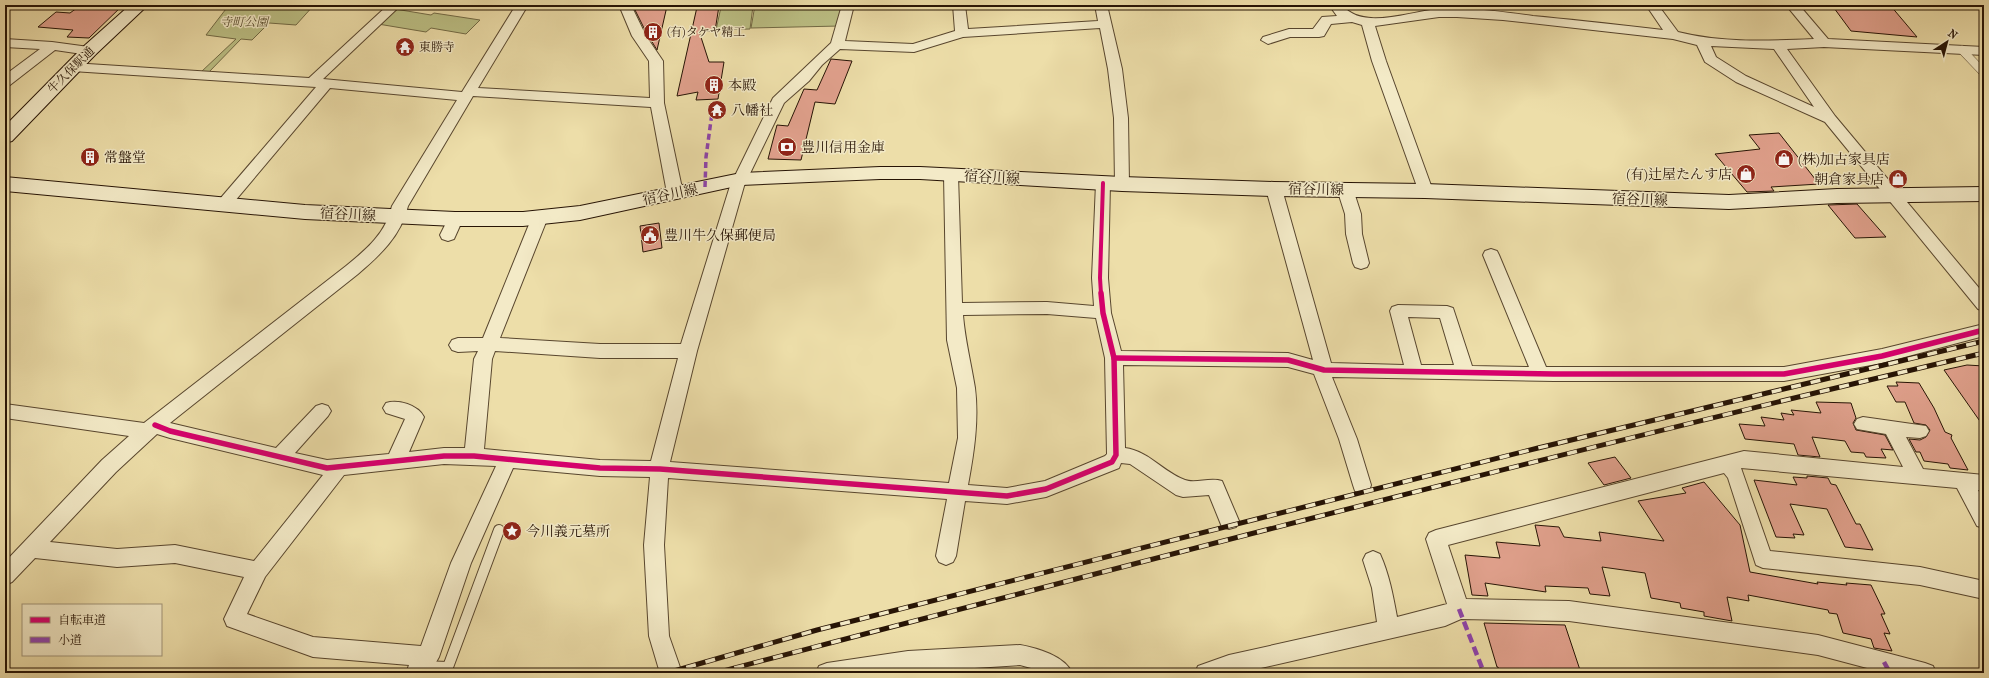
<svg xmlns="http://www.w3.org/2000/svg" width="1989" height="678" viewBox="0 0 1989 678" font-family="'IM FELL French Canon','Noto Serif JP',serif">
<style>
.green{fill:#bcc085;stroke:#726a45}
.building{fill:#e1a18d;stroke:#271405}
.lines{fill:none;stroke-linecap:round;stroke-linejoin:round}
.lane-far1-casing{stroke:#58462e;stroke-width:9}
.lane-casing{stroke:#58462e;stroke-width:12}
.street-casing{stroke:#58462e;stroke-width:2}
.secondary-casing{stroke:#271405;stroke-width:2}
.lane-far1{stroke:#f3eac7;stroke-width:8}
.lane{stroke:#f3eac7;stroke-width:10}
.street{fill:#f3eac7;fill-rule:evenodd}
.secondary{fill:#f3eac7;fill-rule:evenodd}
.rail-casing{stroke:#271405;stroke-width:5}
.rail{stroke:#f3eac7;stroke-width:3.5;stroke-dasharray:10;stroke-linecap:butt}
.quiet-far1{stroke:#8e44ad;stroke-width:3.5;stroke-dasharray:6 3.5;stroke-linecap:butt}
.quiet{stroke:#8e44ad;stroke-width:4.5;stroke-dasharray:9 4.5;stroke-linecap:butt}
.cycleway-far1-casing{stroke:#f3eac7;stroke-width:6}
.cycleway-casing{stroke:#f3eac7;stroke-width:8}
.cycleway-far1{stroke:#d6006c;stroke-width:4}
.cycleway{stroke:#d6006c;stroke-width:5.5}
.labels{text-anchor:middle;stroke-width:3;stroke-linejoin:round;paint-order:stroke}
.far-park-label{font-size:12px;font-style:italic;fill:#5b5032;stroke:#f3eac7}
.far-poi-label{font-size:12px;fill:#271405;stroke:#f3eac7;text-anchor:start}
.far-street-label{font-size:12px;fill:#271405;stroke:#f3eac7}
.poi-label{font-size:14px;fill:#271405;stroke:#f3eac7;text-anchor:start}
.street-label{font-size:14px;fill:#271405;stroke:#f3eac7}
</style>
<rect width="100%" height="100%" fill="#eddea9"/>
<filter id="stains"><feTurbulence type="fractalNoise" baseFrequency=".005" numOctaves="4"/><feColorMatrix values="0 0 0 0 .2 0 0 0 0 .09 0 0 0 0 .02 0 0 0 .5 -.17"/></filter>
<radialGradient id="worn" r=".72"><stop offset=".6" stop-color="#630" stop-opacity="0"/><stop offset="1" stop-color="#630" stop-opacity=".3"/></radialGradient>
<g class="green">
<polygon points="229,5 314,5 296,25 269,23 252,40 241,39 208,73 201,72 236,39 206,35"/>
<polygon points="722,5 844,5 840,26 751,28 755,5"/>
<polygon points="753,6 750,29 716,30 721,7"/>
<polygon points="395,9 431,15 434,13 480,20 466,34 431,28 426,32 378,24"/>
</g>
<g class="building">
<polygon points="81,5 123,5 89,38 67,37 73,30 38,27 56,12 70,13"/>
<polygon points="1861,5 1890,5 1917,37 1851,31 1834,8 1866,9"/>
<polygon points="633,6 667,6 657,50 646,32"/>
<polygon points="719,6 715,31 699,31 709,62 724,62 718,99 696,100 698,92 677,96 697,7"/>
<polygon points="831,59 852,61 835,104 815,102 801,160 768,159 777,125 788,126 804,89 817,90"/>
<polygon points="1779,133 1819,184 1771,187 1774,191 1747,192 1715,154 1760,149 1749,135"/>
<polygon points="1857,204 1886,237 1855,238 1828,205"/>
<polygon points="659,223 662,248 643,252 640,226"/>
<polygon points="1967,365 1984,366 1984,427 1944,370"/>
<polygon points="1896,382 1919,383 1934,408 1945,432 1952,435 1951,438 1968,470 1950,468 1948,464 1924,461 1920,452 1916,452 1909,439 1920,440 1926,437 1930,430 1926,425 1914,423 1905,402 1896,402 1887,386 1898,386"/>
<polygon points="1816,402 1851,403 1856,418 1853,423 1856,430 1885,435 1893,450 1881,449 1886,458 1866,457 1864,453 1851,452 1845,441 1812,437 1820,457 1798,455 1794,444 1745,439 1739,424 1765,426 1761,417 1784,420 1781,413 1794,415 1791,410 1821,413"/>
<polygon points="1615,457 1631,478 1604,485 1588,463"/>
<polygon points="1807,476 1828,478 1831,484 1836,485 1856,524 1860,524 1873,550 1845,547 1827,509 1790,504 1804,535 1793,534 1795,538 1776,537 1754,480 1797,485 1793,477 1807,478"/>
<polygon points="1704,482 1740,525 1750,572 1818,584 1817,582 1847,585 1846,583 1871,585 1885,614 1881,614 1890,634 1884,633 1892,651 1874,648 1871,639 1843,633 1837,614 1829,613 1828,610 1748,595 1749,601 1727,597 1732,621 1704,616 1704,612 1681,608 1680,603 1651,598 1645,573 1602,567 1610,596 1590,594 1588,588 1545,586 1546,592 1485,583 1488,596 1472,595 1465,555 1500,558 1496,542 1540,546 1535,525 1559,527 1564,537 1601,541 1599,532 1664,541 1638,501 1686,493 1682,488"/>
<polygon points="1484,623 1565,625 1581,673 1500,673 1498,667 1497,667"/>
</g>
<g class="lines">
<g class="lane-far1-casing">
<polyline id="lane-far1" points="1962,50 1984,73"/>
</g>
<g class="lane-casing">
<polyline id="lane" points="420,666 448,667 499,530"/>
</g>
<g class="street-casing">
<g id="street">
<path d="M388,5H401L323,79L462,92L516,5H528L478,88L650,98L649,61L632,36L619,5H631L646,36L663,61L664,103L683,193L680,197L675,198L670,197L667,193L651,107L473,96L408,206C401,236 380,255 358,274L170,423L276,448L316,406L322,404L328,406L331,411L328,416L295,453L327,460L389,454L405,419L386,413L383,408L386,403C398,399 418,405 424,417L409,452L444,448H465L474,359L478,351L458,352L452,350L449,345L452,340L458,338H483L532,217L535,213L540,212L545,213L548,217L500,338L600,344H681L730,186L773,98L831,43L842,5H854L845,41L913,44L955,31L953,5H965L968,29L1098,21L1095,5H1107L1122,69L1128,118L1129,184L1127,188L1122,189L1117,188L1115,184L1114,118L1108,69L1100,28L963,37L914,52L840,49L822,65L809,81L784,103L744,186L697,351L670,462L949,483L958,438L957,388L947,340L944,175L946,171L951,170L956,171L958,175L962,303L1047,302L1094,306L1092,278L1096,183L1098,179L1103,178L1108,179L1110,183L1108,278L1111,313L1121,351L1288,353L1313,360L1266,189L1269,185L1274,184L1279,185L1282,189L1331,363L1404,365L1390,311L1392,307L1398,305L1447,306L1453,308L1472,366L1529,367L1483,255L1485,251L1491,249L1497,251L1499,255L1546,367H1784L1882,349L1984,324V336L1882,363L1784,381H1554L1332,377L1357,439L1371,485L1369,491L1362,493L1355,491L1353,485L1339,439L1314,374L1288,367L1123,365L1125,448C1149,451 1163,472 1185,480C1195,484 1210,477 1222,481L1239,521L1236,527L1229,529L1222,527L1209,495L1183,497L1176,495L1130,464L1121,463L1119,468L1046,497L1007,504L965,501L956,556L953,562L946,565L939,562L936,556L947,499L668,478L664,545L669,636L682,673H660L649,636L644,545L650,477L600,476L513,468L471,563L439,657L435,664L430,666L428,673H406L409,665L313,657L227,626L224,619L244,577L175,563L117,567L35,558L12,582L5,585V562L102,460L129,436L5,418V404L144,423L346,266C367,249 386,233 392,206L457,100L330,88L229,208L224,209L219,208L216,204L219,200L316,87L72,71L67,70L65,67L67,64L72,63L309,78ZM1047,314L1096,318L1105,358L1107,454L1105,456L1045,481L1007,488L968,485C974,453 979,420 975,388C971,363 965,340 963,315ZM1408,317L1440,318L1454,365H1421ZM495,351L600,358H678L651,461L600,460L484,449L492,359ZM157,434L170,438L323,475L254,561L175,545L117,549L50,542L116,472ZM444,464L496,466L451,563L421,646L313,637L247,614L265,577L344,475Z"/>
<path d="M1329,5H1342C1363,31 1410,11 1439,9C1470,7 1503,12 1533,16C1577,20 1620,25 1663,30L1646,5H1658L1678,32C1722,43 1769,41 1814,39L1786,5H1799L1828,39L1984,47V55L1824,47L1787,49L1835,116L1984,294V311L1978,309L1825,122L1736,82L1705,62L1697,45L1673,39L1503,20L1457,17H1439L1375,26L1386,61L1433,191L1430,195L1425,196L1420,195L1372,61L1362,25L1352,22L1331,24L1324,36L1319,37H1290L1268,44L1261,40L1263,37L1289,29H1313L1322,17L1337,16ZM1711,46L1774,49L1814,107L1746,76L1716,57Z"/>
<polygon points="5,39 52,42 89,47 94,48 96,51 94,54 89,55 55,50 10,85 5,86 5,75 40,49 5,47"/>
<polygon points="1345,184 1350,185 1353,189 1361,214 1362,234 1369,263 1367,267 1361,269 1355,267 1353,263 1346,234 1345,214 1337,189 1340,185"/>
<polygon points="455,214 460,215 463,219 454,239 448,241 442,239 440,235 450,215"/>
<path d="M1863,417L1926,426L1929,431L1926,436L1920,438L1906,437L1923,469L1984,475V491L1978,490L1984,501V528L1977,526L1957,488L1741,468L1770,551L1920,567L1984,581V599L1920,585L1763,568L1756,565L1728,478L1724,473L1448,545L1466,599L1569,601L1818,635L1925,663L1933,666L1936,673H1886L1818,655L1569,621L1461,619L1445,626L1239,673H1195L1198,666L1229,655L1377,622L1372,588L1363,560L1366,554L1373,551L1380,554C1389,574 1393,595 1397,617L1447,604L1426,539L1429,533L1436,530L1744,451L1903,467L1886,434L1857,429L1854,424L1857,419Z"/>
<path d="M1020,645C1037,648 1065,656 1072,673H1042L1031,668L1020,665L896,673H816L819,666L827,663L908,651Z"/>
</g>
</g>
<g class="secondary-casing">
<g id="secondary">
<polygon points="130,5 148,5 95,55 12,141 5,143 5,126 83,47"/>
<polygon points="880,167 920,167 1122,177 1274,182 1425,184 1729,195 1837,189 1984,187 1984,201 1837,203 1729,209 1425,198 1274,196 1122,191 920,179 880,179 741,185 580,220 523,226 455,226 305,219 5,191 5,177 305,205 455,212 523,212 580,206 741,173"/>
</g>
</g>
<use href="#lane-far1" class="lane-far1"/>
<use href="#lane" class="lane"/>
<use href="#street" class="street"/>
<use href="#secondary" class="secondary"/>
<g class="rail-casing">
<g id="rail">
<polyline points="667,673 817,630 1538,448 1984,341"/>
<path d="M715,673C1137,563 1559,452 1984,353"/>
</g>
</g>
<use href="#rail" class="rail"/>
<polyline class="quiet-far1" points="705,187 706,157 712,113"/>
<g class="quiet">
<polyline points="1459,609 1484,673"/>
<polyline points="1884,662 1890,673"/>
</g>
<g class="cycleway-far1-casing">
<polyline id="cycleway-far1" points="1101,294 1100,278 1103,183"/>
</g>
<g class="cycleway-casing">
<g id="cycleway">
<polyline points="1114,358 1288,360 1324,370 1554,374 1784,374 1882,356 1984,330"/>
<polyline points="155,425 170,431 327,468 444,456 474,456 600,468 660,469 1007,496 1046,489 1112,462 1116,455 1114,358 1103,313 1101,293"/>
</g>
</g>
<use href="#cycleway-far1" class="cycleway-far1"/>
<use href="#cycleway" class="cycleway"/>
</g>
<defs>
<g id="building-disc" transform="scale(1)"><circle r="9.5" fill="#8f2418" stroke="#f3eac7"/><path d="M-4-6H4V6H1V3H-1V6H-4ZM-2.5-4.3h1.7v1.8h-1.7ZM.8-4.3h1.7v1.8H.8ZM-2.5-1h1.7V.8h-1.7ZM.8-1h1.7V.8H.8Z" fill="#fff"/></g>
<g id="temple-disc" transform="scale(1)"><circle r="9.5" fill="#8f2418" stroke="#f3eac7"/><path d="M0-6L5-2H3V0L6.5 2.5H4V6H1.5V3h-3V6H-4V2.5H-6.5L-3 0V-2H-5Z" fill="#fff"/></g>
<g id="bank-disc" transform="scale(1)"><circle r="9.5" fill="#8f2418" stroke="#f3eac7"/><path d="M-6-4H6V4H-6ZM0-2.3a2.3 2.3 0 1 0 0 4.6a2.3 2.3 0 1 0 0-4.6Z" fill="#fff"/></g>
<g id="shop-disc" transform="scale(1)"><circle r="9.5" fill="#8f2418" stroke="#f3eac7"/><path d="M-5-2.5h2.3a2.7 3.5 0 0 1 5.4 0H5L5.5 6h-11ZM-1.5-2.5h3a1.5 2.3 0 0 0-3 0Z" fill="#fff"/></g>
<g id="civic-disc" transform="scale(1)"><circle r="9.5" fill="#8f2418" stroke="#f3eac7"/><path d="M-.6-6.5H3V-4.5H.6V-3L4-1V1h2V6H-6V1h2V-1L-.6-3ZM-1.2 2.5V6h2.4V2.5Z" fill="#fff"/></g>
<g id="sight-disc" transform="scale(1)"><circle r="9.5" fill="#8f2418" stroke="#f3eac7"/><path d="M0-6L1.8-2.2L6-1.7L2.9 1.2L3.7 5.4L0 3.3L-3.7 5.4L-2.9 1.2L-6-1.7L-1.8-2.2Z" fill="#fff"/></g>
</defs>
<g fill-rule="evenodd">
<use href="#building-disc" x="653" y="32"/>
<use href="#temple-disc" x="405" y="47"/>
<use href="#building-disc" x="714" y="85"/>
<use href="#temple-disc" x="717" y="110"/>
<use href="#bank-disc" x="787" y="147"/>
<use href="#building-disc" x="90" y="157"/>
<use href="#shop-disc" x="1784" y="159"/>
<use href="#shop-disc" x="1746" y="174"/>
<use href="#shop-disc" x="1898" y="179"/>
<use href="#civic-disc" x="650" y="235"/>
<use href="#sight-disc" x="512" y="531"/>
</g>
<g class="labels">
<g class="far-park-label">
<text x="244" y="26">寺町公園</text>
</g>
<g class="far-poi-label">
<text x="667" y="36">(有)タケヤ精工</text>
<text x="419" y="51">東勝寺</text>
</g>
<g class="far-street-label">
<text transform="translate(71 70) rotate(-45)" y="4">牛久保駅通</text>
</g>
<g class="poi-label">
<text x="728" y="90">本殿</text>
<text x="731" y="115">八幡社</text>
<text x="801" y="152">豊川信用金庫</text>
<text x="104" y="162">常盤堂</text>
<text x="1798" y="164">(株)加古家具店</text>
<text x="1732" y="179" text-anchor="end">(有)辻屋たんす店</text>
<text x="1884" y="184" text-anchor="end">朝倉家具店</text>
<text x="664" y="240">豊川牛久保郵便局</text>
<text x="526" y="536">今川義元墓所</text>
</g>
<g class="street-label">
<text transform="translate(992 177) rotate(3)" y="5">宿谷川線</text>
<text transform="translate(1316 189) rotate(1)" y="5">宿谷川線</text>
<text transform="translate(670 194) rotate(-12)" y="5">宿谷川線</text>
<text transform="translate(1640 199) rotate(2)" y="5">宿谷川線</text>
<text transform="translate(348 214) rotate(3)" y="5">宿谷川線</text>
</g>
</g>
<rect width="1989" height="678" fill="none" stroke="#eddea9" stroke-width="20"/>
<rect x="6" y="6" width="1977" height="666" fill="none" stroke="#271405" stroke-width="2"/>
<rect x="10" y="10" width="1969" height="658" fill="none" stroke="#271405"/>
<rect x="22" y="604" width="140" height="52" fill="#f3eac7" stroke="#a19479"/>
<rect x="30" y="617" width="20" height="6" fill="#d6006c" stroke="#a19479"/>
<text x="58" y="624" font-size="12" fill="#271405">自転車道</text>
<rect x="30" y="637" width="20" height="6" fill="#8e44ad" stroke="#a19479"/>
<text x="58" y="644" font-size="12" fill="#271405">小道</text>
<g transform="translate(1947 42) rotate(36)" stroke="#f3eac7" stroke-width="3" paint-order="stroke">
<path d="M0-3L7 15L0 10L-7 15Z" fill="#271405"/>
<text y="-6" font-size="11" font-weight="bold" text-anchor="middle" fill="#271405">N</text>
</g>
<rect width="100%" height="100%" filter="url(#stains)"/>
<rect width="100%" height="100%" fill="url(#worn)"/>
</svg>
